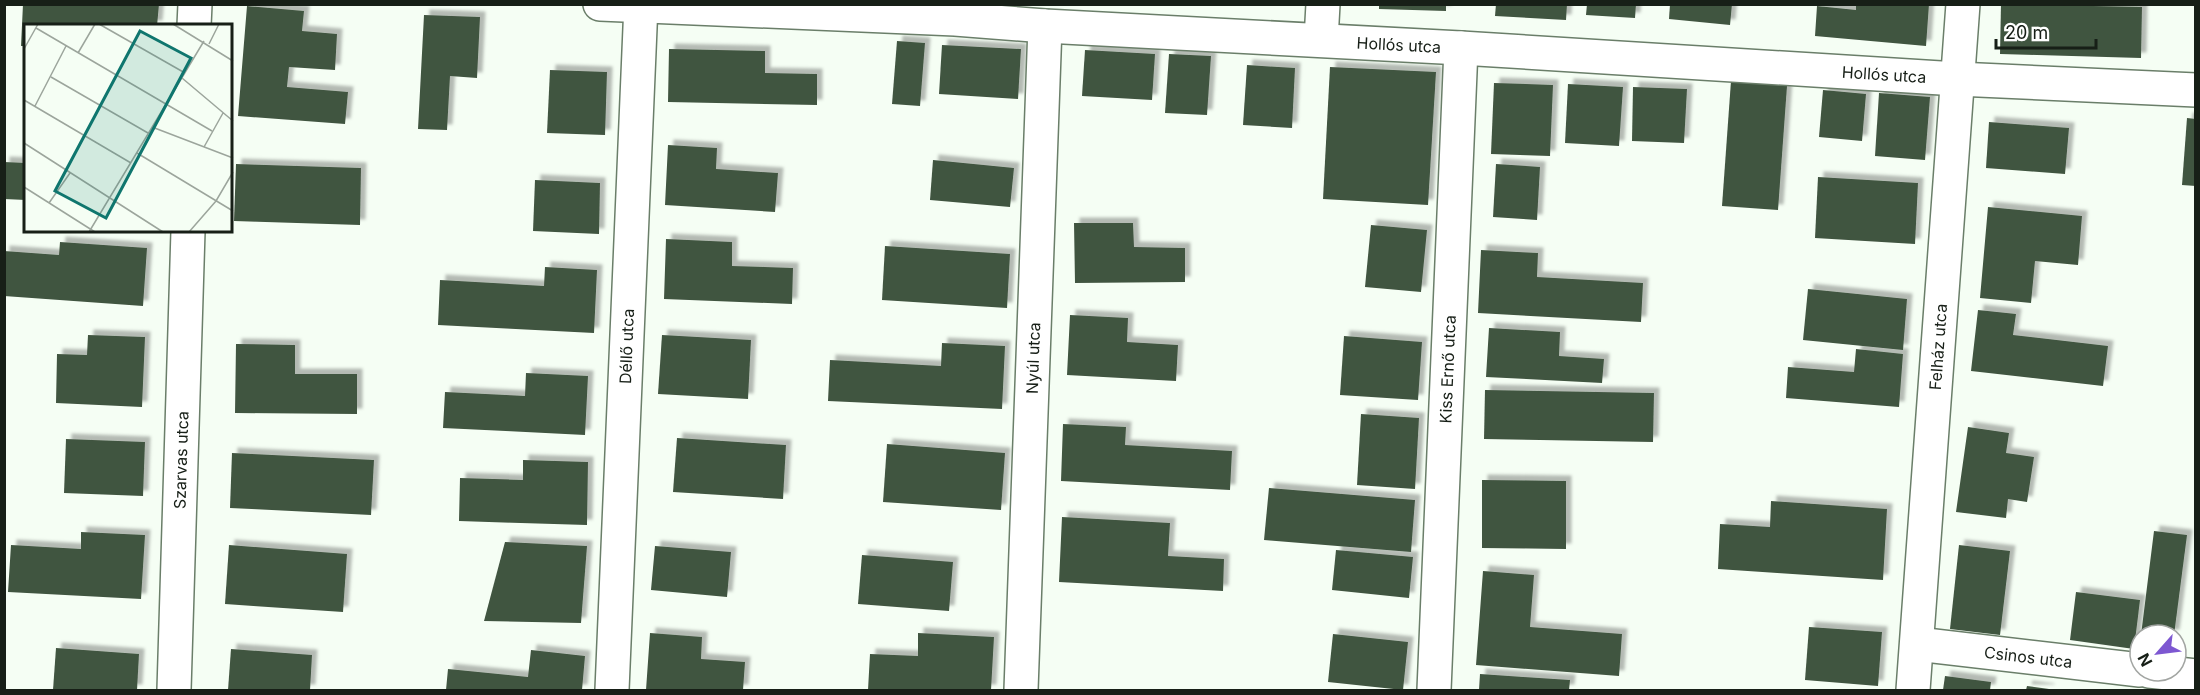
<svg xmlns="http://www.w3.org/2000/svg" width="2200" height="695" viewBox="0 0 2200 695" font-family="Inter,sans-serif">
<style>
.building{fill:#415440;filter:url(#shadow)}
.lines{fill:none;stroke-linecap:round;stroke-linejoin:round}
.minor-casing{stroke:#6a7e69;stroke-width:36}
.minor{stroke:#fff;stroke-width:33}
.labels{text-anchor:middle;stroke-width:6;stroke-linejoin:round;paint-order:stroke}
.street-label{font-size:16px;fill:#171f17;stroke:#fff}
.inset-road{fill:none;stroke:#9ca59c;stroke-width:1.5}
.view{fill:#0f766e;fill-opacity:0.15;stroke:#0f766e;stroke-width:3}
.inset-edge{fill:none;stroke:#171f17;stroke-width:3}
</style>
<defs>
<filter id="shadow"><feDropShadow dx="5.5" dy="-5.5" stdDeviation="1.5" flood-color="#0004"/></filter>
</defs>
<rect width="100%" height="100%" fill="#f5fef4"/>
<g class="building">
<polygon points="23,4 159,4 157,26 26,26 26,46 21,46"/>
<polygon points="1379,4 1446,4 1446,11 1379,9"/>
<polygon points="1496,4 1567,4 1566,20 1495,16"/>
<polygon points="1587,4 1636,4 1635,18 1586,15"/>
<polygon points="1670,4 1732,4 1730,25 1669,19"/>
<polygon points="1856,4 1929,4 1926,46 1815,36 1817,6 1856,10"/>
<polygon points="2001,4 2142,7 2141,58 2000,54"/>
<polygon points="247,6 304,11 302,31 337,34 335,70 289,67 287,87 348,92 345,124 238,116"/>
<polygon points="424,15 480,17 477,78 450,76 447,130 418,129"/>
<polygon points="897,41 925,43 920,106 892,104"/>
<polygon points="942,45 1021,49 1018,99 939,94"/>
<polygon points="669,49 765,51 765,73 817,74 817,105 668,102"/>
<polygon points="1085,50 1155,54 1152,100 1082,96"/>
<polygon points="1169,54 1211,56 1207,115 1165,113"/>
<polygon points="1247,65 1295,68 1292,128 1243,125"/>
<polygon points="1330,67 1436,72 1428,205 1323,199"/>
<polygon points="550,70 607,72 605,135 547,133"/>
<polygon points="1731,81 1787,86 1778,210 1722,206"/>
<polygon points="1494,83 1553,85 1550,156 1491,154"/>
<polygon points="1568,84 1623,87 1619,146 1565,143"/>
<polygon points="1633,87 1687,89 1684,143 1632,141"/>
<polygon points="1823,90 1866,94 1862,141 1819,137"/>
<polygon points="1879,93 1930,97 1925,160 1875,156"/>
<polygon points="2187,118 2196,119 2196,186 2182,185"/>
<polygon points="1989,122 2069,128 2065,174 1986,168"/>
<polygon points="668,145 717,148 716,169 778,173 775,212 665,205"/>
<polygon points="933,160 1014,168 1010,207 930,200"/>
<polygon points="4,162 26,163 26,200 4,199"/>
<polygon points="236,164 361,168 360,225 234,221"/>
<polygon points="1496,164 1540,167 1537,220 1493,217"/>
<polygon points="1818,177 1918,183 1915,244 1815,238"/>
<polygon points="535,180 600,183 599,234 533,231"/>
<polygon points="1988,207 2082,216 2078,265 2035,261 2031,303 1980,298"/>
<polygon points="1074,223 1133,223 1134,247 1185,248 1185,282 1075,283"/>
<polygon points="1371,225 1427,230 1421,292 1365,287"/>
<polygon points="666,239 732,242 732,266 793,268 792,304 664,299"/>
<polygon points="60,242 147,248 143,306 4,296 4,251 59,255"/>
<polygon points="885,246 1010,254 1007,308 882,300"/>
<polygon points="1481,250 1538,253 1537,277 1643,283 1641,322 1478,313"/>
<polygon points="545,267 597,270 594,333 438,325 440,280 544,286"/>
<polygon points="1808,289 1907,299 1903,350 1803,340"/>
<polygon points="1978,310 2016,314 2013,335 2108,346 2103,386 1971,371"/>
<polygon points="1070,315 1128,318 1127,342 1178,345 1176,381 1067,375"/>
<polygon points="1489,328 1560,332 1559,356 1604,359 1602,383 1486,377"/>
<polygon points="88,335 145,337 142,407 56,403 57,354 87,355"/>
<polygon points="662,335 751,340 748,399 658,394"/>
<polygon points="1344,336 1422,342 1418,400 1340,395"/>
<polygon points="942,343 1005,346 1002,409 828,401 830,360 941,366"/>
<polygon points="236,344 295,345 295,374 357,374 357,414 235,413"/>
<polygon points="1856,349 1903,354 1899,407 1786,398 1788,367 1854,372"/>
<polygon points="526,373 588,376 585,435 443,428 445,392 525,396"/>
<polygon points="1485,390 1654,393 1653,442 1484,439"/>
<polygon points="1361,414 1419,418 1415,489 1357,485"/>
<polygon points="1063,424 1126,427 1125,445 1232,451 1230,490 1061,481"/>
<polygon points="1968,427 2009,433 2006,453 2034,457 2027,502 2008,499 2006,518 1956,512"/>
<polygon points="677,438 786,445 783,499 673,492"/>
<polygon points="66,439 145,442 143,496 64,493"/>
<polygon points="887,444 1005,453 1001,510 883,502"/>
<polygon points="232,453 374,460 371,515 230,508"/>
<polygon points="523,460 588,462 587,525 459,521 460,478 523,480"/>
<polygon points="1482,480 1566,481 1566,549 1482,548"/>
<polygon points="1269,488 1415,500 1411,552 1264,540"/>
<polygon points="1771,501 1887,509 1883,580 1718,569 1720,524 1770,527"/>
<polygon points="1062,517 1170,523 1168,556 1224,559 1223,591 1059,582"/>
<polygon points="2154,531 2187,535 2174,635 2141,635"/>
<polygon points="81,532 145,535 141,599 8,592 11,545 81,549"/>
<polygon points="505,542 587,546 581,623 484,621"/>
<polygon points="229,545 347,554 343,612 225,604"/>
<polygon points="1959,545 2010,551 2000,635 1950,629"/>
<polygon points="655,546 731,552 727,597 651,590"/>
<polygon points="1336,550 1413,557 1409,598 1332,590"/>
<polygon points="862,555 953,562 949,611 858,604"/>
<polygon points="1483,571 1534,575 1530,627 1622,634 1619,676 1476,665"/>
<polygon points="2076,592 2140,600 2134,649 2070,640"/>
<polygon points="1809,627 1882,632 1878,686 1805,680"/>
<polygon points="650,633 702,637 701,659 745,662 743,690 646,690"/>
<polygon points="918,633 994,637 991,690 868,690 870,654 918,656"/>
<polygon points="1333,634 1408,642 1403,690 1328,682"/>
<polygon points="56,648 139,654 137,690 53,690"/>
<polygon points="231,649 312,655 310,690 228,690"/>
<polygon points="531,650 585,656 582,690 446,690 448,669 528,677"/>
<polygon points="1480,674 1570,680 1569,690 1479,690"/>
<polygon points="1945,676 1991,682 1990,690 1943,690"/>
<polygon points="2027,686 2049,689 2049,690 2026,690"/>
</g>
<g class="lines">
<g class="minor-casing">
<g id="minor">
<path id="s1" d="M600,4L955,19L1045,26L1461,48L1957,79L2196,90"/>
<polyline points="194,26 195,4"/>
<polyline points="1321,40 1323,4"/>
<path id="s2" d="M1917,644L2140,670"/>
<polyline points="2149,671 2196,676"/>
<path id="s3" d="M174,690L188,231"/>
<path id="s4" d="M612,690L641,4"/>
<path id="s5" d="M1021,690L1045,26"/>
<path id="s6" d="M1434,690L1461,48"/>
<path id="s7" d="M1913,690L1963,4"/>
</g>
</g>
<use href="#minor" class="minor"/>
</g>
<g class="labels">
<g class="street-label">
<text dy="6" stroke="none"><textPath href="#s1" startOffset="800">Hollós utca</textPath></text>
<text dy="6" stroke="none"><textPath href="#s1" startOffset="1286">Hollós utca</textPath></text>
<text dy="6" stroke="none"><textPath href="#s7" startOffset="344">Felház utca</textPath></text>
<text dy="6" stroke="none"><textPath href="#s4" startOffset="344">Déllő utca</textPath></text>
<text dy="6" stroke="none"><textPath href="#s5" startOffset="332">Nyúl utca</textPath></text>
<text dy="6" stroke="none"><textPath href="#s6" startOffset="321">Kiss Ernő utca</textPath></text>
<text dy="6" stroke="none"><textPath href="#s3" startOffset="230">Szarvas utca</textPath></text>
<text dy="6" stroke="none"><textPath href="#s2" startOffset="112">Csinos utca</textPath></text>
</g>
</g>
<g transform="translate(24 24)">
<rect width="208" height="208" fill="#f5fef4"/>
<path class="inset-road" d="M75,0L161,49M149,0L209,37M12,4L188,107M185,20L195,0M0,25L14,0M54,29L71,0M27,53L124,109M158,54L209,97M0,76L107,139M11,82L42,22M128,103L209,134M0,119L139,208M180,123L199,89M113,129L209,187M0,163L71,208M25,179L46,149M65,208L180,17M165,208L192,177L209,148"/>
<path class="view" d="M116,7L167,34L82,194L31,167Z"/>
<rect width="208" height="208" class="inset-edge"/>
</g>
<rect width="2200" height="695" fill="none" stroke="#171f17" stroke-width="12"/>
<g transform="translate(2158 653) rotate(242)"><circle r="28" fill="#ffffff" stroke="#a2a5a2" stroke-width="1.5"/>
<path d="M0-4.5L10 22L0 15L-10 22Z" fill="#7d57d1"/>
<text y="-9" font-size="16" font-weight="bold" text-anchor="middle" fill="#171f17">N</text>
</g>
<path d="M1996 39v9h100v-9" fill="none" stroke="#171f17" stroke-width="3"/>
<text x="2005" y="39" font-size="18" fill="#171f17" stroke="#ffffff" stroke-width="4.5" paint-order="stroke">20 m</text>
</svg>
